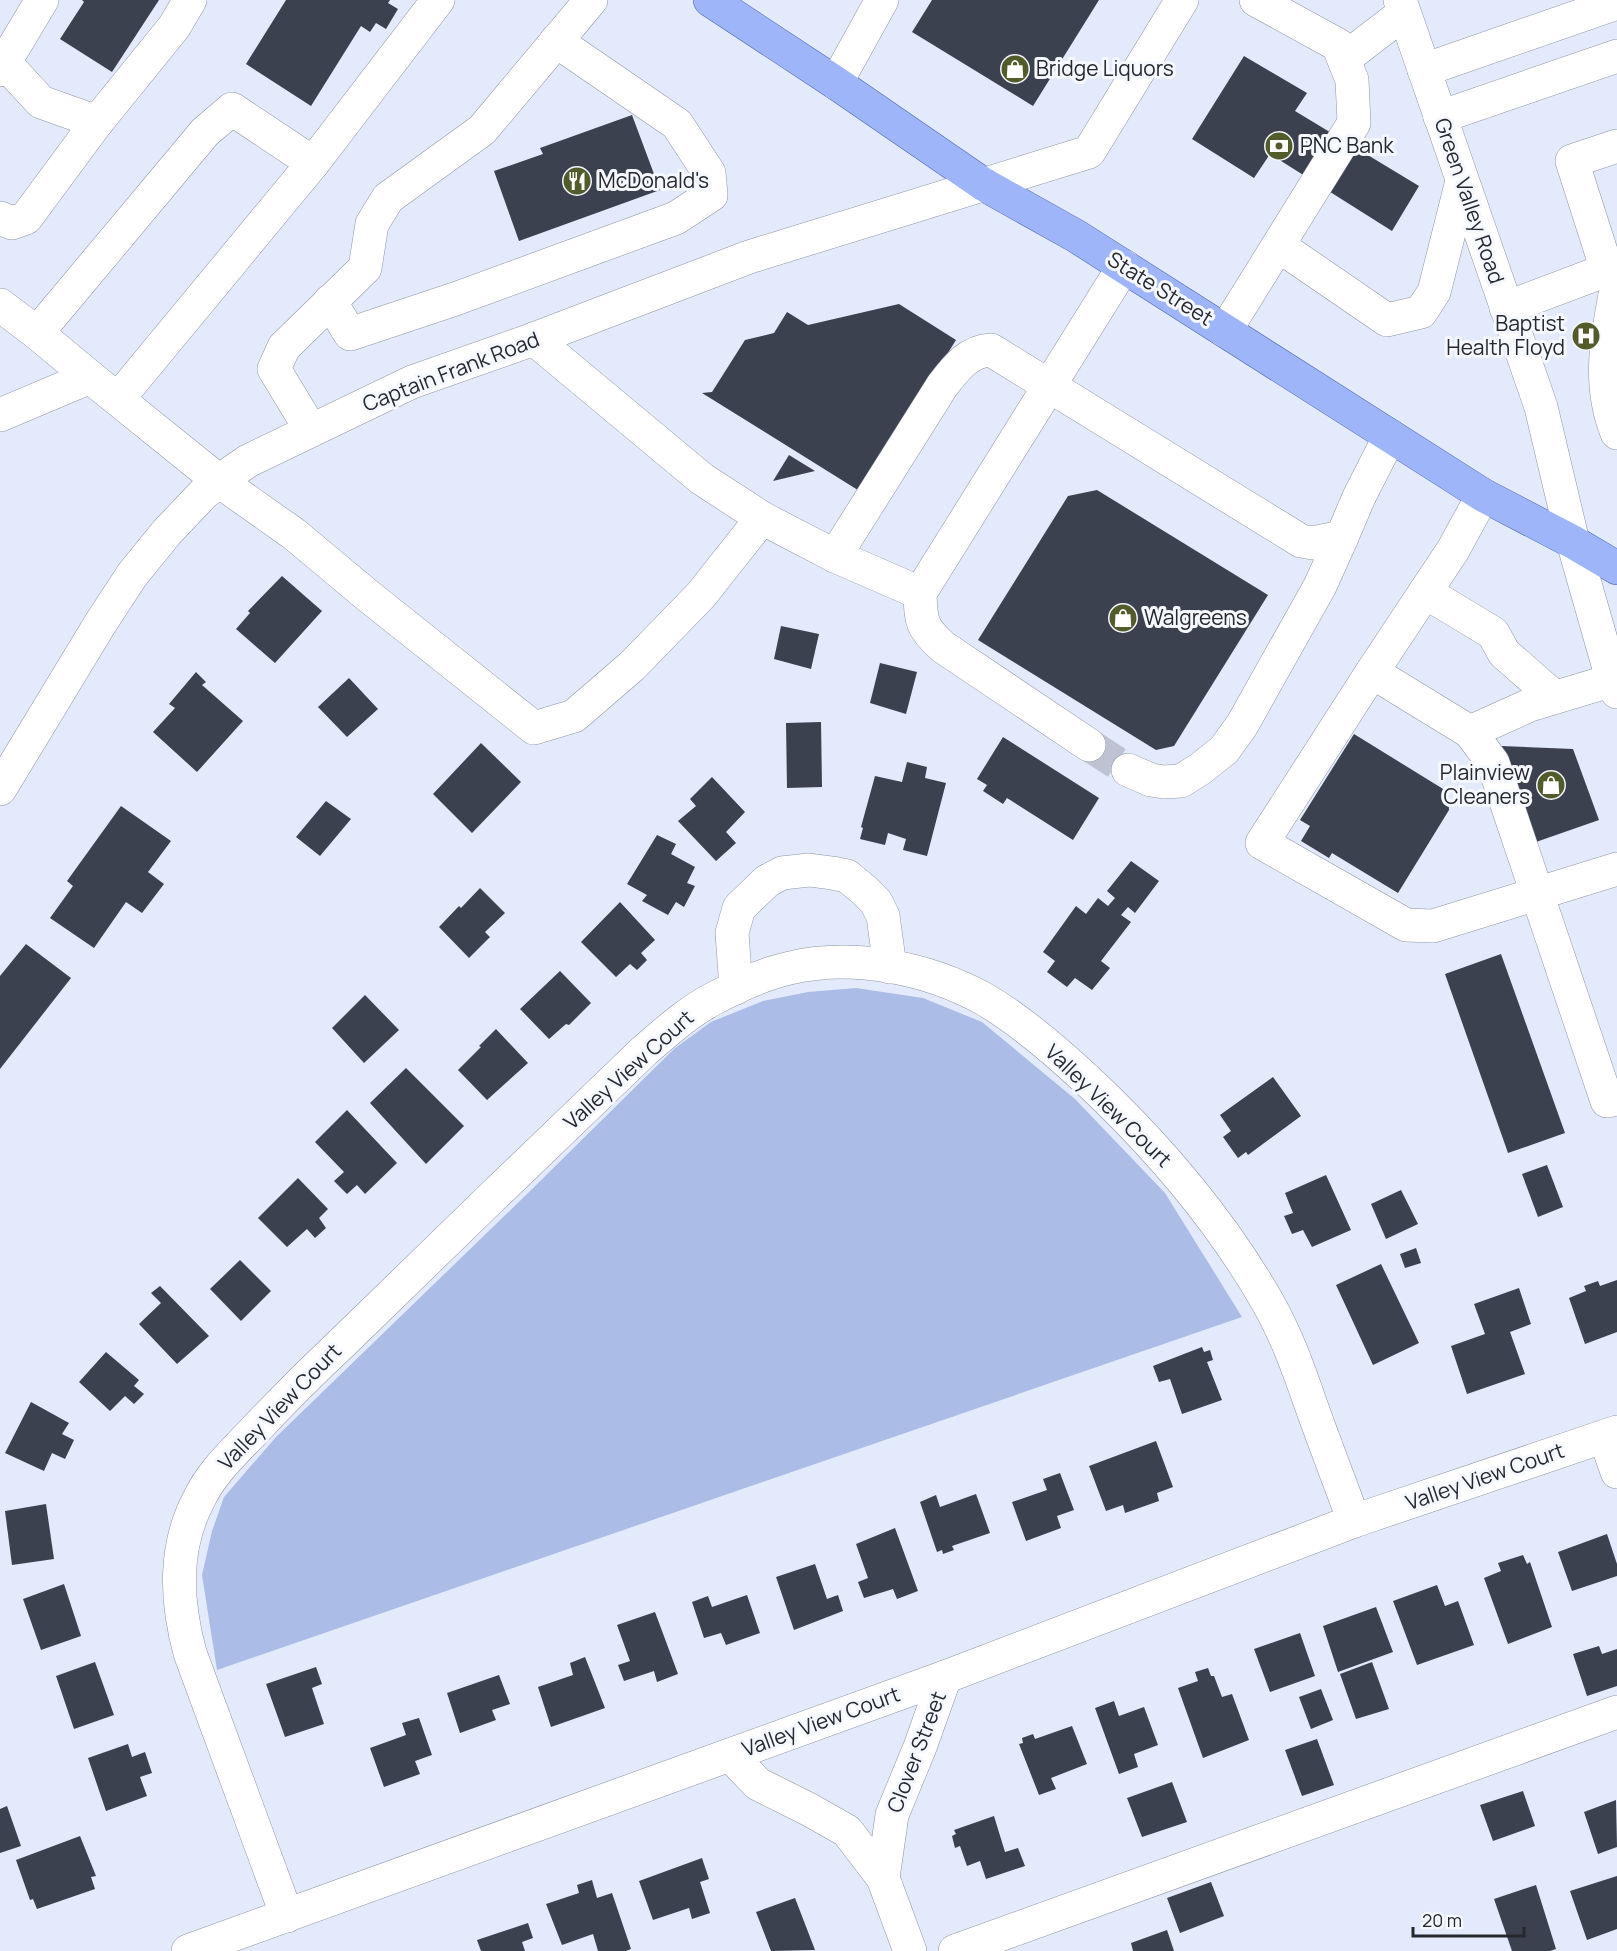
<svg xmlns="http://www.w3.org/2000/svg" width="1617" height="1951" viewBox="0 0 1617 1951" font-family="Manrope,sans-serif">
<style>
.green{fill:#abbce6}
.building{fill:#3c414f}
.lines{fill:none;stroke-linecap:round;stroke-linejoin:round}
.minor-tunnel{stroke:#bdc3d2;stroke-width:33;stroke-dasharray:33 16;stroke-linecap:butt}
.minor-casing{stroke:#8e95a4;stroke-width:34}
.major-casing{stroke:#4a63b0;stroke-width:34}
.minor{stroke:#fff;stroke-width:33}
.major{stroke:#9eb5fa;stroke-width:33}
.labels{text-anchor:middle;stroke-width:6;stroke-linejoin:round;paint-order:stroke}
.poi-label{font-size:21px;fill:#25282e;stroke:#f5f8fe;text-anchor:start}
.street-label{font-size:21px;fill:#25282e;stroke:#f5f8fe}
</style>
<rect width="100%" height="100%" fill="#e3eafb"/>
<polygon class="green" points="856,988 923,998 982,1022 1075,1099 1165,1193 1242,1317 217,1670 202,1575 212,1531 224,1497 276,1437 526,1195 675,1048 711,1022 763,1001 808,992"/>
<g class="building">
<polygon points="82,0 159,0 112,72 60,39 84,2"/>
<polygon points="286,0 390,0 388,3 398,9 386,29 376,23 370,32 361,26 311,106 246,64"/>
<polygon points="932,0 1099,0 1033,106 912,32"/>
<polygon points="1244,56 1307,93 1295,111 1419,186 1392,231 1270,154 1254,178 1192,139"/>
<polygon points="632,115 660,190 519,241 494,171 543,154 540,148"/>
<polygon points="899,304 956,340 861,492 702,393 712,392 745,340 774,333 787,312 808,325"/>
<polygon points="789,455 815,471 773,481"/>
<polygon points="1097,490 1268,595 1174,746 1156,750 978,640 1068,496"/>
<polygon points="282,576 322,611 275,663 236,629 250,613 248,611"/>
<polygon points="781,626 819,634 811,669 774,659"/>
<polygon points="880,663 917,672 906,714 870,703"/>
<polygon points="196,672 206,682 202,685 243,721 197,772 153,732 175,708 169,704"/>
<polygon points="349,678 378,709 347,737 318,707"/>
<polygon points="821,722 822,787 787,788 786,723"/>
<polygon points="1354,734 1448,792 1449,810 1398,893 1332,853 1329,858 1301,841 1310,826 1300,820"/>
<polygon points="1003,737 1099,798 1073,840 1007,798 1003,804 983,791 987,785 977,779"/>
<polygon points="481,743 521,782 472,833 433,794"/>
<polygon points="1501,746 1573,749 1599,820 1536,842"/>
<polygon points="907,762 927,767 925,778 946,783 927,856 903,850 906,839 888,833 885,845 860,839 863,828 861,827 875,776 902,782"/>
<polygon points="712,777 745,812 726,832 736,843 716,861 678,821 696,806 690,799"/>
<polygon points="326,801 351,819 320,856 296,837"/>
<polygon points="121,806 171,841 148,872 164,884 142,913 126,902 94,948 50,918 73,886 67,881"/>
<polygon points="657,835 676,844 671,854 695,867 687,883 695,886 684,907 676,902 668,915 642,901 647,895 627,884"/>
<polygon points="1131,861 1159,881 1135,913 1128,907 1121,915 1131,922 1101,961 1110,968 1092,990 1075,978 1067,987 1047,972 1055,961 1043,952 1076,906 1086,914 1098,898 1108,906 1115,898 1107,891"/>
<polygon points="480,888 505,913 485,932 490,937 469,958 439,927 459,906 461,908"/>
<polygon points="620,902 655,940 641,953 647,960 637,970 630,964 616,977 581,942"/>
<polygon points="26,944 71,978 0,1069 0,976"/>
<polygon points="1501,954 1565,1133 1508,1153 1445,974"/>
<polygon points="560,971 591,1003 569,1025 566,1024 549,1039 520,1009"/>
<polygon points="365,995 399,1030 364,1063 332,1028"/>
<polygon points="496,1029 528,1063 487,1100 458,1070 481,1047 479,1046"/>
<polygon points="406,1068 464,1126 426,1164 370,1103"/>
<polygon points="1273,1077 1301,1116 1248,1155 1246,1152 1238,1158 1223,1137 1231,1131 1220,1115"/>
<polygon points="347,1110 397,1163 365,1194 357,1185 347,1194 334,1181 344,1172 315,1142"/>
<polygon points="1547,1165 1563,1207 1538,1217 1522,1174"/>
<polygon points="1326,1175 1351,1230 1312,1247 1303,1230 1292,1234 1284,1216 1293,1213 1285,1193"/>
<polygon points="298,1178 328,1209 319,1218 326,1228 315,1238 307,1229 287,1247 258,1218"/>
<polygon points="1401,1190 1418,1224 1386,1239 1371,1204"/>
<polygon points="1416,1248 1421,1263 1405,1268 1400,1254"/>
<polygon points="240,1260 271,1291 241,1321 210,1289"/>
<polygon points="1381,1264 1419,1343 1373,1365 1336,1285"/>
<polygon points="1617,1280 1617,1332 1585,1344 1569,1298 1586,1291 1584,1286 1598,1281 1600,1286"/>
<polygon points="160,1286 209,1336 177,1364 139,1324 161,1303 151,1293"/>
<polygon points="1519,1288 1531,1324 1510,1332 1525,1374 1467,1394 1451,1346 1485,1334 1474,1304"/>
<polygon points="1202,1347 1204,1352 1210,1350 1213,1360 1207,1362 1222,1400 1182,1414 1170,1379 1159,1382 1153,1366"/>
<polygon points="106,1352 139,1380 134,1386 144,1394 134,1404 125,1396 110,1411 79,1382"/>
<polygon points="31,1402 69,1423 62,1434 74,1440 65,1459 52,1453 44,1471 5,1453"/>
<polygon points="1156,1441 1173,1487 1157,1493 1159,1501 1125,1513 1123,1505 1106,1511 1089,1466"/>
<polygon points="1060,1473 1074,1510 1057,1516 1061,1528 1026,1541 1012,1502 1047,1490 1043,1479"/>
<polygon points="976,1494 990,1533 952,1546 954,1550 943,1554 942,1550 937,1552 920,1502 936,1495 940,1507"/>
<polygon points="46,1504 54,1559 12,1565 5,1511"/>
<polygon points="895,1528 918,1591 897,1599 893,1589 864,1598 858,1582 868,1578 856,1544"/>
<polygon points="1607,1534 1617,1564 1617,1576 1572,1591 1558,1552"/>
<polygon points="1523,1555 1527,1564 1530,1562 1552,1627 1508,1644 1484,1578 1501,1571 1498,1563"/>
<polygon points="815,1564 827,1599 838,1595 843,1611 794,1630 776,1577"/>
<polygon points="64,1584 81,1636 41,1650 23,1599"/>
<polygon points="1437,1585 1445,1606 1458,1601 1474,1645 1417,1665 1393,1601"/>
<polygon points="747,1595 760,1633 726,1645 721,1633 704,1638 692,1602 708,1596 712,1607"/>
<polygon points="1376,1607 1393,1652 1338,1672 1323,1626"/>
<polygon points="655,1612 678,1674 657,1682 654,1671 624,1681 618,1665 630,1661 617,1625"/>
<polygon points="1300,1633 1315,1676 1270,1692 1254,1649"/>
<polygon points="1599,1646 1602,1654 1617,1649 1617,1686 1587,1696 1573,1654"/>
<polygon points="585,1657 605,1708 551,1727 538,1687 573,1675 570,1663"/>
<polygon points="95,1662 114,1715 74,1729 56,1676"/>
<polygon points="1372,1662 1389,1709 1356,1719 1340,1674"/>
<polygon points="316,1667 322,1684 312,1688 324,1724 285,1737 266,1684"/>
<polygon points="1208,1668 1211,1676 1214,1676 1222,1697 1232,1694 1249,1740 1203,1758 1178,1688 1198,1681 1195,1672"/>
<polygon points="499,1675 510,1704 492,1710 496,1720 460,1733 447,1693"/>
<polygon points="1321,1689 1333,1720 1311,1729 1299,1697"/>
<polygon points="1114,1701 1119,1716 1144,1707 1158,1745 1134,1754 1138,1767 1119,1774 1095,1708"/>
<polygon points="419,1718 432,1755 415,1761 420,1774 384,1787 370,1748 406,1735 402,1723"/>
<polygon points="1072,1726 1087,1764 1051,1778 1056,1789 1039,1795 1019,1744 1023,1743 1022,1738 1033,1734 1035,1739"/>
<polygon points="1317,1739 1334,1785 1302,1796 1285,1750"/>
<polygon points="128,1744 132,1757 145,1752 152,1773 140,1777 147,1796 106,1811 88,1758"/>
<polygon points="1172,1782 1187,1822 1142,1837 1127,1798"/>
<polygon points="1523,1791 1535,1826 1493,1841 1480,1805"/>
<polygon points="1616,1800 1617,1847 1598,1854 1584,1812"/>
<polygon points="7,1806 21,1846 0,1853 0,1809"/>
<polygon points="994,1816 1005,1852 1018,1848 1025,1866 986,1879 980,1861 967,1866 960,1846 955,1848 952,1836 956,1834 954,1830"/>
<polygon points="80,1836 96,1876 91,1877 95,1889 37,1909 33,1899 30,1900 16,1860"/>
<polygon points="702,1858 709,1879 700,1882 710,1913 692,1919 689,1908 653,1920 639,1881"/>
<polygon points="1617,1876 1617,1929 1587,1940 1570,1891"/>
<polygon points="592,1880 597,1898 612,1893 631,1949 626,1951 598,1951 593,1934 562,1945 546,1904 579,1893 577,1885"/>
<polygon points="1211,1882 1224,1916 1180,1933 1167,1898"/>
<polygon points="1536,1885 1556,1949 1550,1951 1512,1951 1494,1899"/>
<polygon points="795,1898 815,1950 771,1951 756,1912"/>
<polygon points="528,1923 533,1938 522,1942 525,1951 481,1951 477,1940"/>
<polygon points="1167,1930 1174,1951 1133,1951 1131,1943"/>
</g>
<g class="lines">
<polyline class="minor-tunnel" points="1089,745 1128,770"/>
<g class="minor-casing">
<g id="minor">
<polyline points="1400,0 1541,407 1573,542 1607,661 1617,692"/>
<polyline points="1344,59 1404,13"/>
<polyline points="4,62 41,102 97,122"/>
<polyline points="0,70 42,0"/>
<polyline points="1424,70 1617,3"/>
<polyline points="836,83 882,0"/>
<polyline points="1440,117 1617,56"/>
<polyline points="0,218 12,223 26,218 97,122 174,27 190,0"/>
<polyline points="1279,246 1387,320 1421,312 1434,292 1462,181"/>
<polyline points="1607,270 1572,161 1617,146"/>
<path d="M1617,285C1607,335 1597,384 1617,433"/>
<polyline points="330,301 350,334 455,299 676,218 711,195 709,173 677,124 556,41"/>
<polyline points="0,305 37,333 90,377 219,481 294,534 367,595 534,728 574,716 632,666 701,595 762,518 702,479 534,339"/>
<polyline points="1506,308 1617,266"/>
<polyline points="1225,331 1354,123 1352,80 1338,45 1256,0"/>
<polyline points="37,333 205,132 232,109 313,163"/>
<polyline points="118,399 313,163 438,0"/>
<polyline points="0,415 90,377"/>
<polyline points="311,430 274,369 284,347 365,268 372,224 388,198 482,130 591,0"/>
<polyline points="1483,495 1453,550 1372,672 1470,732 1493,763 1607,1101 1617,1099"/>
<polyline points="762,518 835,556 920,593"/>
<path d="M835,556L942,386C955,369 968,351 991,350L1301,541L1313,543L1342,537L1359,497L1390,436"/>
<polyline points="1425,592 1493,633 1504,653 1554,697"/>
<polyline points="1372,672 1262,843 1406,925 1433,926 1617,869"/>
<polyline points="1470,732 1530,705 1613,680"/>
<path d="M1089,745L943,647C921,627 921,622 920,593L1124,266"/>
<polyline points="1128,770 1151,780 1164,782 1181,781 1200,769 1224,750 1242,725 1320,586 1342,537"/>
<polyline points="0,789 100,624 132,575 167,532 204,493 219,481 248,461 412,382 534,339 749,257 1089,152 1182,0"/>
<polyline points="736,988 732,933 739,908 767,881 782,873 809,870 832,873 847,876 864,890 876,902 883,916 890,967"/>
<polyline points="1605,1437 1617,1472"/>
<polyline points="730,1755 758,1784 810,1810 847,1831 883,1878 910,1951"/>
<polyline points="883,1878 892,1815 920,1747 945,1677"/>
<path d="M287,1916L190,1653C176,1601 173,1548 199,1499C212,1472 233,1453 253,1432C282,1401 312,1371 343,1342C443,1244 543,1148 644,1051C666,1032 688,1012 713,999C737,986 763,974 790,968C853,953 928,968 984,999C1027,1024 1072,1065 1108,1100C1169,1160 1224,1226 1267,1301C1286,1334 1299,1370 1311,1405C1325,1444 1340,1483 1354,1521"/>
<polyline points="188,1951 945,1677 1354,1521 1617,1432"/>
<polyline points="955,1951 1617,1712"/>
</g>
</g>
<g class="major-casing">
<polyline id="major" points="710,0 836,83 983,184 1076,236 1483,495 1573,542 1617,568"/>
</g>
<use href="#minor" class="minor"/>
<use href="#major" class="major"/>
</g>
<defs>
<g id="shop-disc" transform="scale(1.5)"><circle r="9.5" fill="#525b2a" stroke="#f5f8fe"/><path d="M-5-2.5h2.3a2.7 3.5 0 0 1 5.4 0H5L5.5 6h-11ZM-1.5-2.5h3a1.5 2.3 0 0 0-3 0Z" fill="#fff"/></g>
<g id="bank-disc" transform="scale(1.5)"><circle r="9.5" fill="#525b2a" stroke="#f5f8fe"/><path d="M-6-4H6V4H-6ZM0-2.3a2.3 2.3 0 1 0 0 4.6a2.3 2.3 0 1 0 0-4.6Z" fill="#fff"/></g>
<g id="restaurant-disc" transform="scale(1.5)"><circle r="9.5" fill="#525b2a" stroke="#f5f8fe"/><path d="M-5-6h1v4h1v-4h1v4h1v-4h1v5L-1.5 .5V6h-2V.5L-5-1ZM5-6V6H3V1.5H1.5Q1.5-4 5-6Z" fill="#fff"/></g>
<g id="hospital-disc" transform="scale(1.5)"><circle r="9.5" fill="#525b2a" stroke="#f5f8fe"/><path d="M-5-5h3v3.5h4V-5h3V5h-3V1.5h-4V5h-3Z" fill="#fff"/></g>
</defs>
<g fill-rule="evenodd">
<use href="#shop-disc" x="1015" y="69"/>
<use href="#bank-disc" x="1279" y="146"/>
<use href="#restaurant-disc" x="577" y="181"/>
<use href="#hospital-disc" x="1586" y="336"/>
<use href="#shop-disc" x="1123" y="618"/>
<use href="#shop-disc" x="1551" y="785"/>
</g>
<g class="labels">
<g class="poi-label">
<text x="1036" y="76">Bridge Liquors</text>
<text x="1300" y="153">PNC Bank</text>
<text x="598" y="188">McDonald's</text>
<text x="1565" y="331" text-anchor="end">Baptist<tspan x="1565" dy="24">Health Floyd</tspan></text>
<text x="1144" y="625">Walgreens</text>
<text x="1530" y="780" text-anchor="end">Plainview<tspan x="1530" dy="24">Cleaners</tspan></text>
</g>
<g class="street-label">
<text transform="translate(1469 201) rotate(71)" y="7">Green Valley Road</text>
<text transform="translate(1160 289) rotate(32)" y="7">State Street</text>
<text transform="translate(451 372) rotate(-21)" y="7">Captain Frank Road</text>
<text transform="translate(629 1070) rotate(-42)" y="7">Valley View Court</text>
<text transform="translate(1108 1106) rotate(44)" y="7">Valley View Court</text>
<text transform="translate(280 1407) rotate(-46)" y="7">Valley View Court</text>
<text transform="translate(1485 1477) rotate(-19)" y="7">Valley View Court</text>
<text transform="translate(821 1722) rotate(-20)" y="7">Valley View Court</text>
<text transform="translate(917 1752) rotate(-69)" y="7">Clover Street</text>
</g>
</g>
<path d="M1413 1927v9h111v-9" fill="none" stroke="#25282e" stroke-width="3"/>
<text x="1422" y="1927" font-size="18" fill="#25282e" stroke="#f5f8fe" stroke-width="4.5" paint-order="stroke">20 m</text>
</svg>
